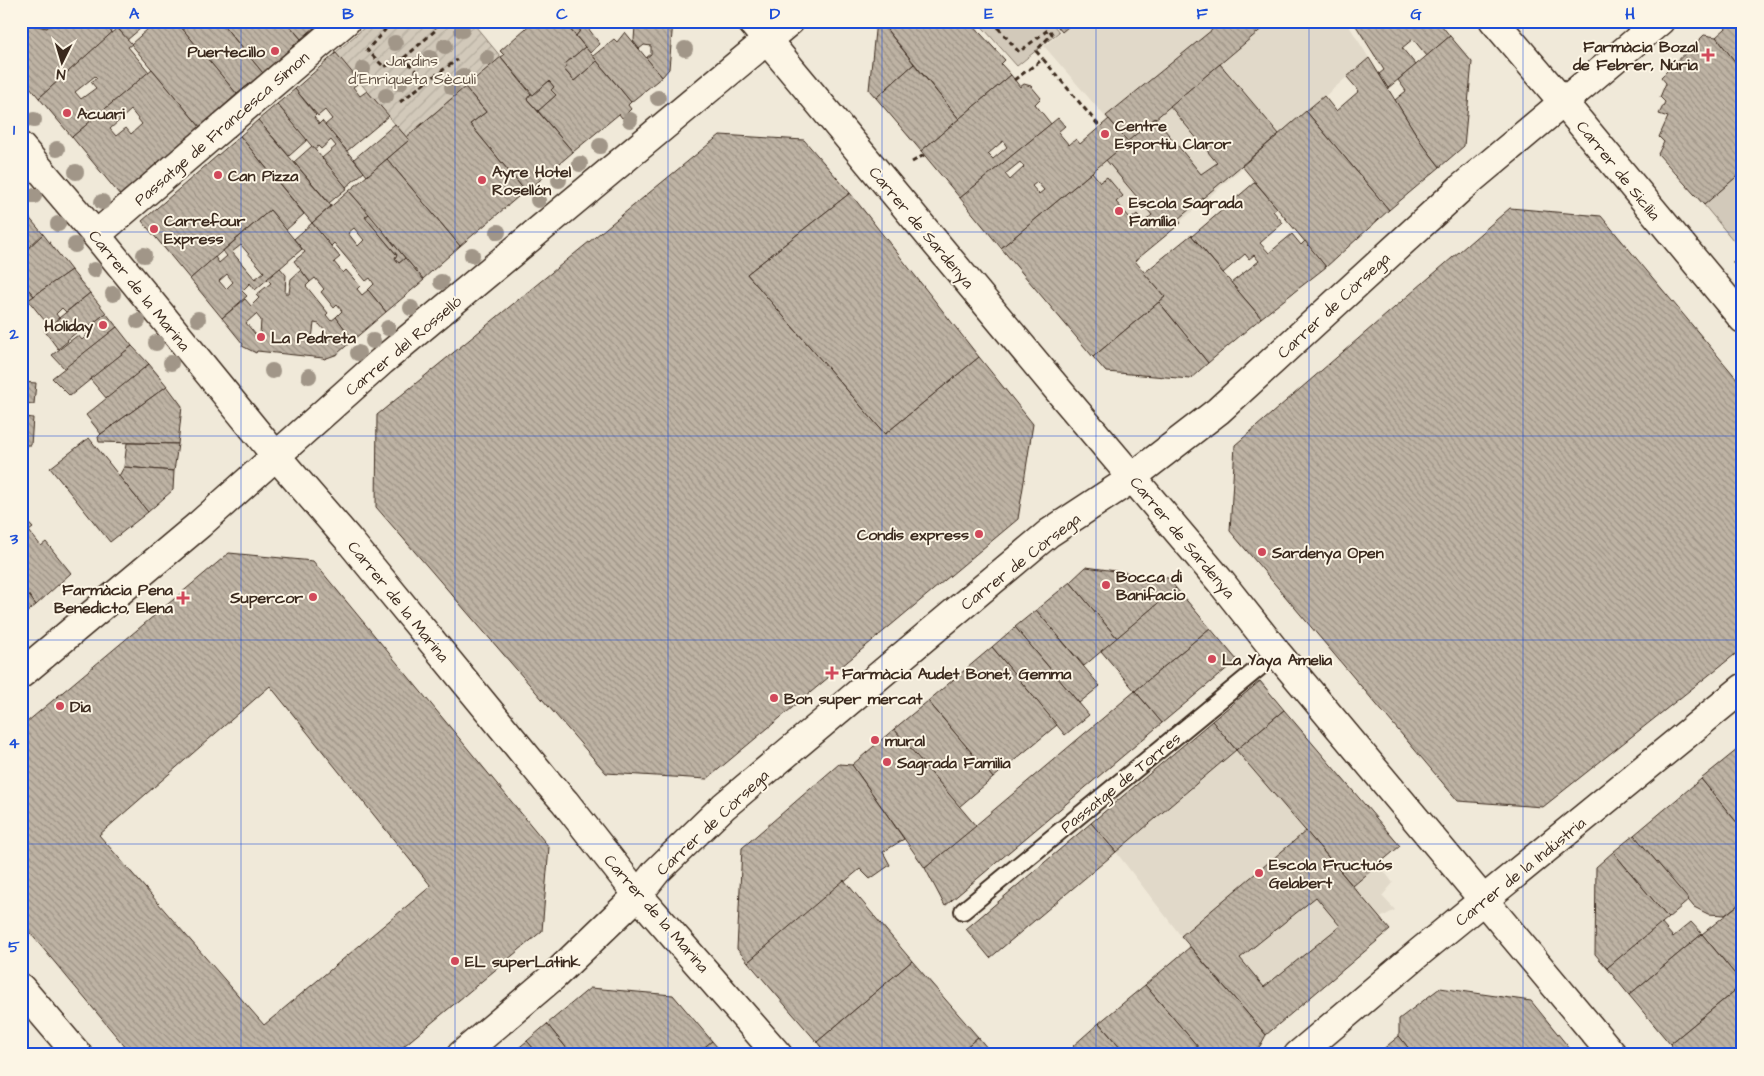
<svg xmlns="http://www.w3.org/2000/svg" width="1764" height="1076" viewBox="0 0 1764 1076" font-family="'Architects Daughter',sans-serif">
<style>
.built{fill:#e1d9c9}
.park{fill:#d2c9ba;stroke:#867a6c}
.garden{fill:url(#garden-furrows);stroke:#867a6c}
.building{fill:url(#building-back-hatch);stroke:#3b2a1e;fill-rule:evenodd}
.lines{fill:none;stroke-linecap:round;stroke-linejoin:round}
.lane-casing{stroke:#3b2a1e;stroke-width:20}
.street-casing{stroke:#3b2a1e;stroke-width:31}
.secondary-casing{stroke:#3b2a1e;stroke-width:31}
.path{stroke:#3b2a1e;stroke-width:3;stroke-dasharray:5 4;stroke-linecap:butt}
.lane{stroke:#fcf5e5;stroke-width:16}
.street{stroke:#fcf5e5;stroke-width:28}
.secondary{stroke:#fcf5e5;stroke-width:28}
.tree{fill:#a19688}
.grid{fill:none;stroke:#1d4ed8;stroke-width:1;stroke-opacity:0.55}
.poi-dot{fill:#d1495b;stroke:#fcf5e5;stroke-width:2}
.labels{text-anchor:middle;stroke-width:4;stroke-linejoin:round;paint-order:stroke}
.poi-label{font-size:16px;font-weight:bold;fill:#3b2a1e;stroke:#fcf5e5;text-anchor:start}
.park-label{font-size:16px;fill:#615245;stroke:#fcf5e5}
.street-label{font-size:16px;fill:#3b2a1e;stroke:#fcf5e5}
.neatline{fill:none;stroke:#1d4ed8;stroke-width:2}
.grid-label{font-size:16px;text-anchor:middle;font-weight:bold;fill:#1d4ed8}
</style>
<defs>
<pattern id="garden-furrows" width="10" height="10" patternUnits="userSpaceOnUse" patternTransform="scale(1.25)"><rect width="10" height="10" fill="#d2c9ba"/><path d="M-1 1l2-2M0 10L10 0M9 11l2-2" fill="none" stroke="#b5ad9f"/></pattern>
<pattern id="building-back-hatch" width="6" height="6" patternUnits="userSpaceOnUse" patternTransform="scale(1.25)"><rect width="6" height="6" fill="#beb3a4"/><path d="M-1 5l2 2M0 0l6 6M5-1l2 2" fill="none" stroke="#9c9285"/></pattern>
</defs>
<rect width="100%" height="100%" fill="#f0e9d9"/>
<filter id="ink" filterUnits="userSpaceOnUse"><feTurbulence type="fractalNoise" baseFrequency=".02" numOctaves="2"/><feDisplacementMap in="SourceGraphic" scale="10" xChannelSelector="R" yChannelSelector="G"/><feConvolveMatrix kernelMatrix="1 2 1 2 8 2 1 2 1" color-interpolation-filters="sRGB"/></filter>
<g filter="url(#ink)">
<g class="built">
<polygon points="1075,21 1346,21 1369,58 1135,261 1165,297 1093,357 1001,248 1127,142 1044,46"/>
<polygon points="1284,710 1400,846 1379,864 1393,883 1382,896 1395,910 1380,918 1390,930 1266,1035 1181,936 1116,852"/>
</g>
<g class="park">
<polygon points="977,21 1050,21 1059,32 1017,66"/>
<polygon points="1743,171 1743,252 1704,205"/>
</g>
<polygon class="garden" points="372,21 471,21 501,57 406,137 335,53"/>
<g class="building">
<polygon points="21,21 55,21 47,28 30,25 21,23"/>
<polygon points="55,21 80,21 85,27 92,21 101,21 112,33 39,98 21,76 21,23 47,28"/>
<polygon points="116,21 142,21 137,25 140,29 127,40 114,23"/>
<polygon points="157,21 176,21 237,94 200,127 131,44"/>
<polygon points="176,21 220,21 263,73 237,94"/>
<polygon points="220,21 286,21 301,39 263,73"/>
<polygon points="286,21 322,21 301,39"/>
<polygon points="534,21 563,21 585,47 565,64 567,67 564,69 574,81 597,61 631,102 628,105 631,109 622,118 619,114 573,152 538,111 556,95 551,90 554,87 549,81 533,95 501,57 504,55 500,51"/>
<polygon points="563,21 587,21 576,36"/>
<polygon points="633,21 673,21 669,69 662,77 646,58 651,54 651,46 644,45 639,49 633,41 634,40 635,26 632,23"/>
<polygon points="876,21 880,21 914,64 876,98 869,90"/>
<polygon points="880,21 961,21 964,24 969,21 1005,60 1001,64 1011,75 959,119"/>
<polygon points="1053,21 1075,21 1062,32"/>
<polygon points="1223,21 1271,21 1128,142 1106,116"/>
<polygon points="1353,21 1438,21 1450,36 1427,56 1413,39 1402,48 1416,65 1388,88 1379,74 1384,70"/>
<polygon points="1734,21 1743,21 1743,72 1716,37"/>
<polygon points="585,24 600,44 590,53 576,36"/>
<path d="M117,28L132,44L128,47L149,72L72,137L39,98ZM95,76L97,78L91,82L96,88L81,99L75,92Z"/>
<polygon points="625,32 662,77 631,102 593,56 614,39 617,42"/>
<polygon points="1704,35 1716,37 1743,72 1743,171 1704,205 1658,154 1664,142 1659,137 1668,117 1659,114 1665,102 1660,97 1666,83 1661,77"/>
<polygon points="1450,36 1472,62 1464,146 1440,167 1421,142 1395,100 1406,91 1398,80"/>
<polygon points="585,47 597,61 574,81 564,69 567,67 565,64"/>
<polygon points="336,53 360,82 353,87 360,96 367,91 389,116 347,151 325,125 332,119 325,110 318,116 295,89"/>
<polygon points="501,57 531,94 527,99 573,152 526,192 470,124 486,112 465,87"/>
<polygon points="1369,58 1421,142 1440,167 1389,210 1306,111 1324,96 1336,111 1359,91 1347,77"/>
<polygon points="914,64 959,119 921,151 876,98"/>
<polygon points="1220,64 1279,134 1178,219 1181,223 1135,261 1165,297 1093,357 1001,248 1092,172 1100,182 1107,177 1123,196 1116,202 1131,219 1137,214 1144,222 1152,215 1106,160 1155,118 1201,174 1217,163 1170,106"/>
<path d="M152,69L200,127L120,195L72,137ZM131,110L142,124L131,134L126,128L116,136L110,129Z"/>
<path d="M1011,75L1020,87L1024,84L1031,86L1041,98L1035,104L1051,124L960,198L921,151ZM1003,141L1007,147L993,159L988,154Z"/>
<polygon points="549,81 554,87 551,90 556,95 538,111 527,99 531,94 533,95"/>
<polygon points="465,87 486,112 470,124 525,191 460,246 387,159 409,140 407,137"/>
<polygon points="295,89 316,115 314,117 319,124 322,121 364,172 346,187 322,158 336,146 331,140 321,149 318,146 315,150 277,104"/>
<polygon points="277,104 307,140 289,156 258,120"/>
<polygon points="1306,111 1389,210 1326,267 1242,166"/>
<path d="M1058,118L1065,126L1058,132L1069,145L1076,139L1080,144L1109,119L1128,142L1001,248L960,198ZM1020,162L1024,167L1010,180L1005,174ZM1037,182L1044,190L1039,194L1032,186Z"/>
<polygon points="258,120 331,206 312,223 240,136"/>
<polygon points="395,124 409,140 367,176 354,159"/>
<polygon points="720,135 804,140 850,193 747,274 885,434 979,357 1033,424 1018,519 707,779 606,773 376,507 377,415"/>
<polygon points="240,136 304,214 286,230 270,210 190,279 142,221"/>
<polygon points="312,146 347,188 329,203 294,162"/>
<polygon points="387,159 460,246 423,279 349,191"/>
<polygon points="1255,182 1277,208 1273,211 1283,223 1260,243 1269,253 1292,234 1301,245 1305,241 1326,267 1261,318 1231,283 1259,261 1254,255 1249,259 1245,254 1223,273 1192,236"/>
<path d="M349,191L369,214L365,217L397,255L395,258L399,263L405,258L424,280L386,312L368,290L374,284L370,278L366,281L334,243L331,246L312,223ZM354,228L364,240L358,246L348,233Z"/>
<polygon points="850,193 979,357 885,434 747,274"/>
<polygon points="21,208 43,234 21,255"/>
<polygon points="1510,208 1601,216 1743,386 1743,648 1543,807 1458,801 1230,531 1235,445"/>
<path d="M270,210L302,249L255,290L250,283L242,291L247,296L222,318L190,279L215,257L219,263L227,256L223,251ZM241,245L264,272L255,279L232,252ZM227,274L233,282L226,289L219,281Z"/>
<polygon points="369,214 405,258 399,263 395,258 397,255 365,217"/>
<polygon points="312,223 340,257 334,262 343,273 346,270 360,286 357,289 362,295 368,290 386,312 353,340 336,317 342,311 337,305 334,308 321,292 324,289 315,278 310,282 294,261 305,252 294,239"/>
<polygon points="43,234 71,270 34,296 21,281 21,255"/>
<polygon points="1191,235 1261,318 1208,363 1159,302 1165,297 1144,273"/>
<path d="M280,268L286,275L285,293H289L291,279L301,270L310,282L306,286L328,313L326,315L331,321L336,317L353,340L338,353V354L324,359L323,358L257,351L256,353L242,346L243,344L222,318L245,299L251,306L259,298L256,295L271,283L267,279ZM256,314L261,320L260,335H256L246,323ZM314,323L319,324L331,338L328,341L312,339Z"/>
<polygon points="71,270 90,293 66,312 62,308 56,314 59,318 49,326 28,300"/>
<polygon points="21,281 34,296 21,305"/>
<polygon points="90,293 106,313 88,328 86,325 67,340 68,341 58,349 44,330"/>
<polygon points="1159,302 1208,363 1190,379 1106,372 1093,357"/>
<polygon points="106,313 117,327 65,369 52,355 78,335 82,340 87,335 83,331"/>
<polygon points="117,327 132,346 70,396 52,378"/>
<polygon points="132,346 149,364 107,399 90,379"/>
<polygon points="149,364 167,386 101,434 86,415"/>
<polygon points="21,382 36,383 34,404 21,403"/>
<polygon points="167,386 182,406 178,444 99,442 98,437 101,434"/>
<polygon points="21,403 23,403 23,408 27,409 26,417 33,418 31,445 26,445 25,453 21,453 21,455"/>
<polygon points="89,438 148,512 110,542 50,468"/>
<polygon points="127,443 178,444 174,471 124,467"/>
<polygon points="124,467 174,471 173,490 148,512 119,476"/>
<polygon points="21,515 33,528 29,531 41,546 46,542 71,573 36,605 21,585"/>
<path d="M229,553L313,561L549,847L542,931L393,1055H132L21,922V727ZM270,686L431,886L264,1025L99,835Z"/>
<polygon points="1086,567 1168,578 1176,588 1117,638 1070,582"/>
<polygon points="1070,582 1117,638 1084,666 1036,610"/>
<polygon points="21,585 36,605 21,617"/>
<polygon points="1176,588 1210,628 1135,691 1101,651"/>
<polygon points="1036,610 1100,686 1079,703 1015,627"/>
<polygon points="1015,627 1089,715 1065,735 992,647"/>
<polygon points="1210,628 1237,660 1162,723 1135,691"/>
<polygon points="992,647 1057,725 993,778 928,701"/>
<polygon points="1260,681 1284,710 1236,750 1212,721"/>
<polygon points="1135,691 1162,723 945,906 925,868"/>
<polygon points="928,701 993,778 959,807 894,729"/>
<polygon points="1284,710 1400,846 1353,886 1236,750"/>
<polygon points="1212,721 1236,750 1116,852 1091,823"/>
<polygon points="894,729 976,826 925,868 852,765"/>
<polygon points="1743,745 1743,830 1701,779"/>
<polygon points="839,764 852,765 904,839 883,852 890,865 870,879 860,869 748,962 737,949 742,848"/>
<polygon points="1701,779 1743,830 1743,901 1725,915 1708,914 1694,907 1634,835"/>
<polygon points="1091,823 1116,852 990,958 966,929"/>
<path d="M1306,831L1390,930L1266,1035L1181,936ZM1316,897L1340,926L1264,987L1240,958Z"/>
<polygon points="1634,835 1689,900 1668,918 1613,852"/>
<polygon points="1613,852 1668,918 1607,968 1595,954 1596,867"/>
<polygon points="844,880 912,961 817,1042 748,962"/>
<polygon points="1743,901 1743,984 1702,934"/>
<polygon points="1691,922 1702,934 1629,995 1607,968 1661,923 1673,937"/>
<polygon points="1702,934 1743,984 1670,1044 1629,995"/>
<polygon points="1190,947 1266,1035 1260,1046 1249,1055 1205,1055 1145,985"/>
<polygon points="912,961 978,1037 957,1055 827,1055 817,1042"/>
<polygon points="1743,984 1743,1055 1679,1055 1670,1044"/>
<polygon points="1145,985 1205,1055 1126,1055 1099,1023"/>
<polygon points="590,988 673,995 712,1041 695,1055 572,1055 547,1024"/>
<polygon points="1440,988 1531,1001 1575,1055 1414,1055 1399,1036 1399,1019"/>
<polygon points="1099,1023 1126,1055 1081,1055 1073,1046"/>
<polygon points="547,1024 572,1055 539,1055 527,1041"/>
<polygon points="1399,1036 1414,1055 1376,1055"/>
<polygon points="978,1037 993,1055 957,1055"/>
<polygon points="527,1041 539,1055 510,1055"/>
<polygon points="712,1041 724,1055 695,1055"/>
</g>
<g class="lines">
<g class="lane-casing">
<polyline id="lane" points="963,911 1277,653"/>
</g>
<g class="street-casing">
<g id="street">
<polyline points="1494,21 1563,102 1743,319"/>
<polyline points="21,147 96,235 276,456 348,539 549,784 565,802 638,895 778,1055"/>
<polyline points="96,235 346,21"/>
<polyline points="461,1055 554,976 638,895 656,872 724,806 1049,533 1122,485 1218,411 1461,188 1660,21"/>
</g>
</g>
<g class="secondary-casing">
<g id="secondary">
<polyline points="751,21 1064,397 1220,581 1277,653 1613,1055"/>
<polyline points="21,674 200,524 382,361 790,21"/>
<polyline points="21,988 78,1055"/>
<polyline points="1298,1055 1421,951 1743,688"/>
</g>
</g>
<g class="path">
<polyline points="379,21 385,30 367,50 384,67 404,58 426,82 400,102"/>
<polyline points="992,21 1019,52 1049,29 1052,34 1036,51 1043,59"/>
<polyline points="404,58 437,29 431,21"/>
<polyline points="1014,80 1043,59 1100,127"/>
<polyline points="426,82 457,60"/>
<polyline points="912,162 924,155"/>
<polyline points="1733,263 1743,256"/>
</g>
<use href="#lane" class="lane"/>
<use href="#street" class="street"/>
<use href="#secondary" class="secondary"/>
</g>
<g class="tree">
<circle cx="462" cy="30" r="8"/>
<circle cx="395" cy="43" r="8"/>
<circle cx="445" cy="46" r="8"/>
<circle cx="685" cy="49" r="8"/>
<circle cx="430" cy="58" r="8"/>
<circle cx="487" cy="58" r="8"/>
<circle cx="363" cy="69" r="8"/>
<circle cx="463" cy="76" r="8"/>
<circle cx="400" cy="83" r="8"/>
<circle cx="452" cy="87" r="8"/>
<circle cx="386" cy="96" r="8"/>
<circle cx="658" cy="98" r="8"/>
<circle cx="34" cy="120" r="8"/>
<circle cx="630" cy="120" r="8"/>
<circle cx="600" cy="146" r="8"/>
<circle cx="57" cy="149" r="8"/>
<circle cx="580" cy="164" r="8"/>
<circle cx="76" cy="172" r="8"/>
<circle cx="559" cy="180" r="8"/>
<circle cx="34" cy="196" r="8"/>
<circle cx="538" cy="200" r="8"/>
<circle cx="102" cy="202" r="8"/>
<circle cx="58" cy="224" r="8"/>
<circle cx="498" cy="232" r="8"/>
<circle cx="75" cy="245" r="8"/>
<circle cx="144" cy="255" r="8"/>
<circle cx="472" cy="255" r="8"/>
<circle cx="94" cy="270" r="8"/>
<circle cx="441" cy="282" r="8"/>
<circle cx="113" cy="294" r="8"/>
<circle cx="411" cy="308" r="8"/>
<circle cx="198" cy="319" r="8"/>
<circle cx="138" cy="321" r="8"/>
<circle cx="388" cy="328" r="8"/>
<circle cx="373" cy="341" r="8"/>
<circle cx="156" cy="343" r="8"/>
<circle cx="358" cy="353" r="8"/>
<circle cx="171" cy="363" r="8"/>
<circle cx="272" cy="371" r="8"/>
<circle cx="309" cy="376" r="8"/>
</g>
</g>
<path class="grid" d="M241,21V1055M455,21V1055M668,21V1055M882,21V1055M1096,21V1055M1309,21V1055M1523,21V1055M21,232H1743M21,436H1743M21,640H1743M21,844H1743"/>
<g class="poi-dot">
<circle cx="275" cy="51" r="5"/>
<path d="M1705.5 47.5h5v5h5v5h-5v5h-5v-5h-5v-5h5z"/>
<circle cx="67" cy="113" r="5"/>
<circle cx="1105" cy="134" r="5"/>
<circle cx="218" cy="175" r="5"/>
<circle cx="482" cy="180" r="5"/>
<circle cx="1119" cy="211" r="5"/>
<circle cx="154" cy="229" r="5"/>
<circle cx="103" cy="325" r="5"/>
<circle cx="261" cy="337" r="5"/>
<circle cx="979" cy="534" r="5"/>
<circle cx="1262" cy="552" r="5"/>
<circle cx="1106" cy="585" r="5"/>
<circle cx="313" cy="597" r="5"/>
<path d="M180.5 590.5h5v5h5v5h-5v5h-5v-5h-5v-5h5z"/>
<circle cx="1212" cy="659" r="5"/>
<path d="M829.5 665.5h5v5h5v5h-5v5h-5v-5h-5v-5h5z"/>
<circle cx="774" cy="698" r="5"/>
<circle cx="60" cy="706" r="5"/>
<circle cx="875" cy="740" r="5"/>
<circle cx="887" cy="762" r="5"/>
<circle cx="1259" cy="873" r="5"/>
<circle cx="455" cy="961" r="5"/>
</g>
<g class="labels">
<g class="poi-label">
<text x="1698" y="52" text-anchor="end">Farmàcia Bozal<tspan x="1698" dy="18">de Febrer, Núria</tspan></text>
<text x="265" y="57" text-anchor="end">Puertecillo</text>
<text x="77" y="119">Acuari</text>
<text x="1115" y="131">Centre<tspan x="1115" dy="18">Esportiu Claror</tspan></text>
<text x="492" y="177">Ayre Hotel<tspan x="492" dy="18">Rosellón</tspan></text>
<text x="228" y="181">Can Pizza</text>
<text x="1129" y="208">Escola Sagrada<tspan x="1129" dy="18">Família</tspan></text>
<text x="164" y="226">Carrefour<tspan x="164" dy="18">Express</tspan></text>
<text x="93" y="331" text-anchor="end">Holiday</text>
<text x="271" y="343">La Pedreta</text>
<text x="969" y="540" text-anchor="end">Condis express</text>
<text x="1272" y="558">Sardenya Open</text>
<text x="1116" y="582">Bocca di<tspan x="1116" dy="18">Banifacio</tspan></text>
<text x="173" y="595" text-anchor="end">Farmàcia Pena<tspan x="173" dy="18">Benedicto, Elena</tspan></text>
<text x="303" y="603" text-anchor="end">Supercor</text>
<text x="1222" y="665">La Yaya Amelia</text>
<text x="842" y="679">Farmàcia Audet Bonet, Gemma</text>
<text x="784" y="704">Bon super mercat</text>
<text x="70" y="712">Dia</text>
<text x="885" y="746">mural</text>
<text x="897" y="768">Sagrada Familia</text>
<text x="1269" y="870">Escola Fructuós<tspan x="1269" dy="18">Gelabert</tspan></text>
<text x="465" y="967">EL superLatink</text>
</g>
<g class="park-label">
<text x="412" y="66">Jardins<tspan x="412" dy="18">d'Enriqueta Sèculi</tspan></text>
</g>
<g class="street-label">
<text transform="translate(221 128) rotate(-41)" y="6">Passatge de Francesca Simon</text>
<text transform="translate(1619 170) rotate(51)" y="6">Carrer de Sicília</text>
<text transform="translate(922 227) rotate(50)" y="6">Carrer de Sardenya</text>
<text transform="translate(140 290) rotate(51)" y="6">Carrer de la Marina</text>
<text transform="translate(1333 305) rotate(-43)" y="6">Carrer de Còrsega</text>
<text transform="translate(403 345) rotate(-40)" y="6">Carrer del Rosselló</text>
<text transform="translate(1183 537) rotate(50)" y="6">Carrer de Sardenya</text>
<text transform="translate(1020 561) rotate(-38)" y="6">Carrer de Còrsega</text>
<text transform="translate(399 601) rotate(51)" y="6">Carrer de la Marina</text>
<text transform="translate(1120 782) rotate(-39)" y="6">Passatge de Torres</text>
<text transform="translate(712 822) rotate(-43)" y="6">Carrer de Còrsega</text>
<text transform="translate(1520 871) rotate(-39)" y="6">Carrer de la Indústria</text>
<text transform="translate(657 913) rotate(49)" y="6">Carrer de la Marina</text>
</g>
</g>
<rect width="1764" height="1076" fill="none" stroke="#fcf5e5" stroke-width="55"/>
<g transform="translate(62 62) rotate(185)" stroke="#fcf5e5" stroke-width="4" paint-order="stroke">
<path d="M0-4L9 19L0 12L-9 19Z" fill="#3b2a1e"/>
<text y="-8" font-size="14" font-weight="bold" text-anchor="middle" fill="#3b2a1e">N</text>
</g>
<rect x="28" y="28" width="1708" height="1020" class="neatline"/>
<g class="grid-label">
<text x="134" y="19">A</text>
<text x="348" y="19">B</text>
<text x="562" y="19">C</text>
<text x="775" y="19">D</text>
<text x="989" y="19">E</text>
<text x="1202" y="19">F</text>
<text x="1416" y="19">G</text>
<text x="1630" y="19">H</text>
<text x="14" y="135">1</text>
<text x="14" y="339">2</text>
<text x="14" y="544">3</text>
<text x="14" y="748">4</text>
<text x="14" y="952">5</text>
</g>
</svg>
